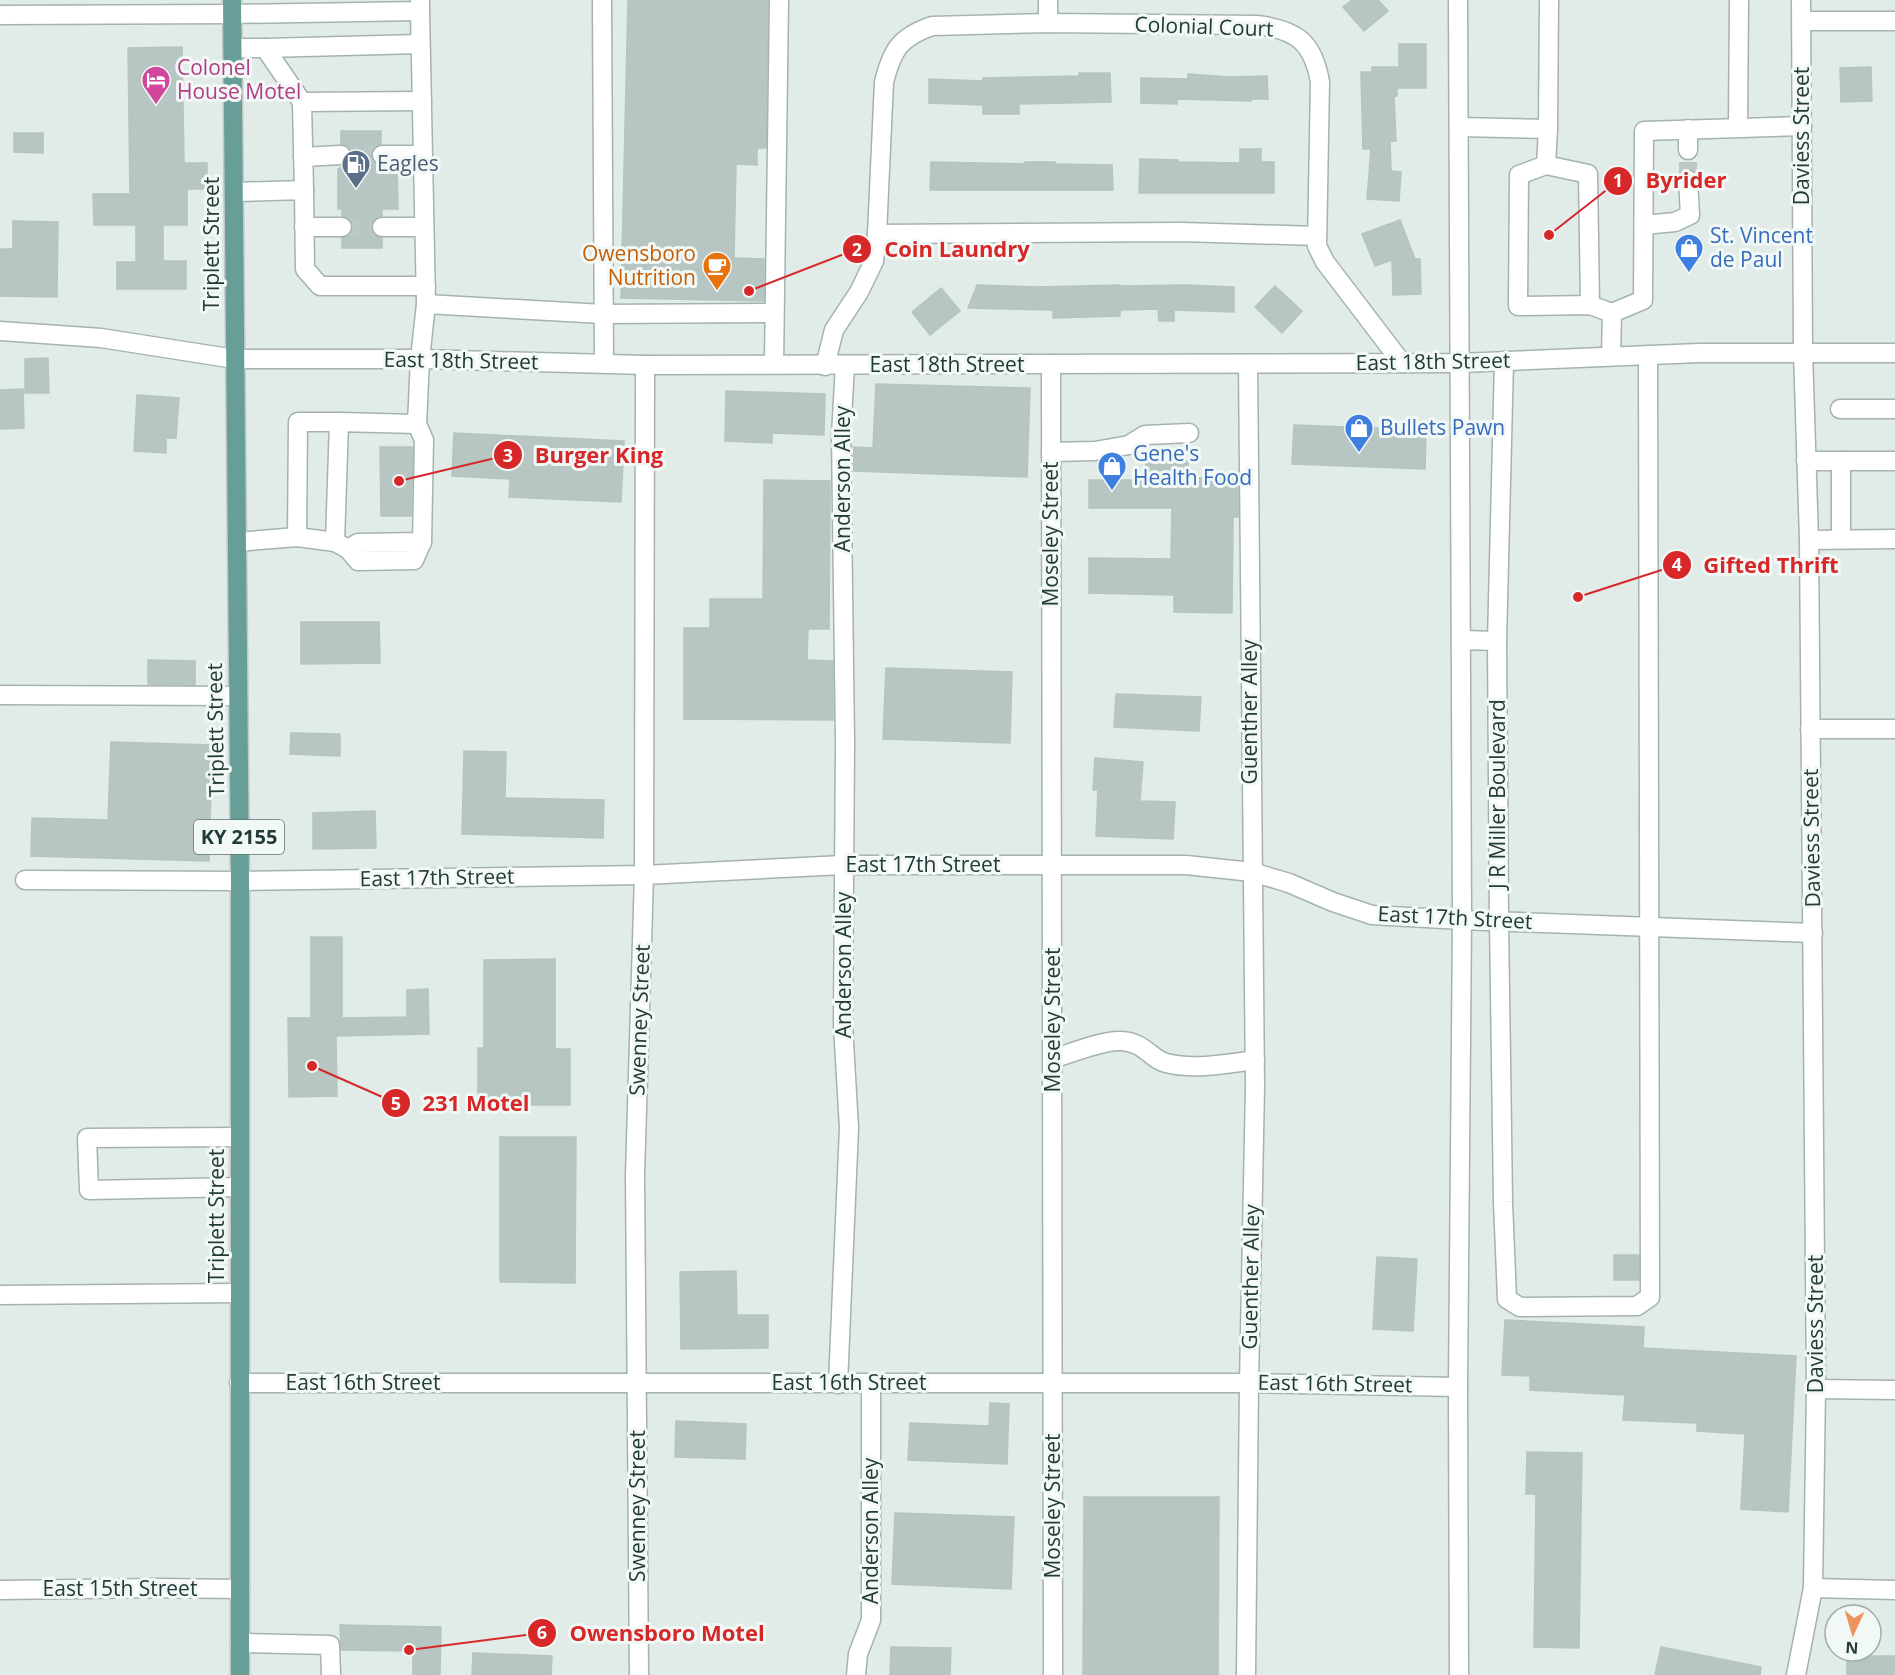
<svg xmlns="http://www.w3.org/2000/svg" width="1895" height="1675" viewBox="0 0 1895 1675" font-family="'Open Sans',sans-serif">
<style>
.building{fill:#b7c6c2;stroke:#b4c5c0;stroke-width:1.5}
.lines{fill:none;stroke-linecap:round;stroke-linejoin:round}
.minor-tunnel{stroke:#bbc8c5;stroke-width:18;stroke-dasharray:18 9;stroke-linecap:butt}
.minor-casing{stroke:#a4b3b0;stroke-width:21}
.major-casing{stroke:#c1c8c7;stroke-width:21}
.minor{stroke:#fff;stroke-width:18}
.major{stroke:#679f98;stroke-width:18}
.labels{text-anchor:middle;stroke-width:6;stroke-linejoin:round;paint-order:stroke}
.shield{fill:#f2f8f6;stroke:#607471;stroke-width:1.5}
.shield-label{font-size:20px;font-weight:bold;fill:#223b38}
.street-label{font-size:21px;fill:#223b38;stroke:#f2f8f6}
.hotel-label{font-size:21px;fill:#b23c85;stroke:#f2f8f6;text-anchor:start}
.service-label{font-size:21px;fill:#4e5e75;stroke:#f2f8f6;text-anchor:start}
.shop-label{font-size:21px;fill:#366cbe;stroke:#f2f8f6;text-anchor:start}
.food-label{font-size:21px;fill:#c56008;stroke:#f2f8f6;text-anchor:end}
.leader{fill:none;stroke:#d62828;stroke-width:2}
.callout-dot{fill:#d62828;stroke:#f2f8f6;stroke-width:2}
.mark-label{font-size:18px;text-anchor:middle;font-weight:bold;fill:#fff}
.callout-label{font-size:22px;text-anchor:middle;font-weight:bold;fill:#d62828;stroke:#f2f8f6;stroke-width:6;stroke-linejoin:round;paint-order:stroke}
</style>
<rect width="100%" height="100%" fill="#e1ebe8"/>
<g class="building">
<polygon points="628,0 768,0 766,148 757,148 757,165 736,164 734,258 764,259 764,301 621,298"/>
<polygon points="1352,0 1378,0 1388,11 1364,31 1343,7"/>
<polygon points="1399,44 1426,44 1426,88 1397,88 1397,96 1394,96 1396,141 1390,141 1391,171 1401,172 1399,201 1367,199 1371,149 1363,149 1361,72 1372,72 1372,67 1399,67"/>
<polygon points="182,47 184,163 207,163 207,189 187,189 187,225 163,225 163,261 186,261 186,289 117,289 117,262 136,262 136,225 94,225 93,194 130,194 128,48"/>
<polygon points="1871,67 1872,101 1841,102 1840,68"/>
<polygon points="1079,73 1110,73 1111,102 1019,104 1019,114 983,114 983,105 929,103 929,79 983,81 983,78 1079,76"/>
<polygon points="1188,74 1229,77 1267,76 1268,99 1251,99 1251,101 1177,99 1177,104 1141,103 1141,78 1188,79"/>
<polygon points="341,131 381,131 381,144 373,149 372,160 376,164 382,166 382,169 397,168 398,209 382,209 382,216 376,218 371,226 373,233 382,238 382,248 342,248 342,238 351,233 353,226 348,218 342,216 342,209 338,209 338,169 348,164 352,155 350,148 341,144"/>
<polygon points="14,133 43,133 43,153 14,152"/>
<polygon points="1240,149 1261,149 1261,162 1274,162 1274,193 1139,193 1140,159 1178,160 1178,162 1240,163"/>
<polygon points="931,162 1025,164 1025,162 1055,162 1055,164 1112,165 1113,190 930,190"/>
<polygon points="1400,220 1415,259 1420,259 1421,294 1393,295 1392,260 1375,266 1362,234"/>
<polygon points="13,221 58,222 57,297 0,296 0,249 13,249"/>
<polygon points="977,285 1037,287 1120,285 1120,286 1187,285 1234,287 1234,312 1174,310 1174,321 1159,321 1158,309 1120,310 1120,316 1053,318 1053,310 968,308"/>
<polygon points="1275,286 1302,311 1282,333 1255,307"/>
<polygon points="941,288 960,311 930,335 912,312"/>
<polygon points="48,358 49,393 25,393 25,359"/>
<polygon points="876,384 1030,388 1027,477 853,471 853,447 873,448"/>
<polygon points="23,389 24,428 0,429 0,390"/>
<polygon points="726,391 825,394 824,435 772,433 772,443 725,441"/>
<polygon points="137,395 179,398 176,438 166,438 166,453 134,451"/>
<polygon points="1294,425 1426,430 1425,469 1292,464"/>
<polygon points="454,433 624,441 621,502 509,497 510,479 452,476"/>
<polygon points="380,447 413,447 411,516 381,516"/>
<polygon points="1146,461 1188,461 1188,478 1238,478 1238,517 1233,517 1232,613 1174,612 1174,595 1089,593 1089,558 1171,559 1172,508 1089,508 1089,480 1146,480"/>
<polygon points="764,480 830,481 829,629 808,629 807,660 833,661 833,720 684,719 684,628 710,628 710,599 763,599"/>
<polygon points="301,622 379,622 380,663 301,664"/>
<polygon points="148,660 195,661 195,685 148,684"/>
<polygon points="886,668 1012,672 1010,743 883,739"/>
<polygon points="1116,694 1201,697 1199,731 1114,727"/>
<polygon points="291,733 340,734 340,756 290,754"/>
<polygon points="111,742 212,745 209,861 31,856 32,818 108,820"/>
<polygon points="464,751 506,752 505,798 604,800 603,838 462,834"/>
<polygon points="1095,758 1143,762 1140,801 1175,802 1173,839 1096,836 1098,790 1093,790"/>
<polygon points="375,811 376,848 313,849 313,813"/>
<polygon points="311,937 342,937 342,1018 407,1017 407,990 428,989 429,1034 336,1036 337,1096 289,1097 288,1018 311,1018"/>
<polygon points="555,959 555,1049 570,1049 570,1105 478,1105 478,1048 484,1048 484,960"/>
<polygon points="500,1137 576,1137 575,1283 500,1282"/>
<rect x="1614" y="1255" width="25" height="25"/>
<polygon points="1377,1257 1417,1259 1413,1331 1373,1329"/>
<polygon points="736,1271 737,1315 768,1315 768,1348 681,1349 680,1272"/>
<polygon points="1505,1320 1644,1327 1643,1348 1796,1356 1788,1512 1741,1509 1745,1434 1697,1431 1697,1423 1623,1420 1625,1395 1530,1390 1530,1376 1502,1375"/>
<polygon points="990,1403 1009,1404 1007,1464 908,1460 910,1423 989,1426"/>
<polygon points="676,1421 746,1424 745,1459 675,1457"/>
<polygon points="1527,1452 1582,1453 1579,1648 1534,1647 1536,1494 1526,1494"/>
<polygon points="1084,1497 1219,1497 1218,1675 1083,1675"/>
<polygon points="895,1513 1014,1517 1011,1589 892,1584"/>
<polygon points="340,1625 441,1627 440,1675 413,1675 413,1651 341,1650"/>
<polygon points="891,1647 951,1648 950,1675 890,1675"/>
<polygon points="1661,1647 1761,1667 1760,1675 1655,1675"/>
<polygon points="473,1653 552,1656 551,1675 472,1675"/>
<rect x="1847" y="1656" width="48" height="19"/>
</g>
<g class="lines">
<g class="minor-tunnel">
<polyline points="341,155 382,155"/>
<polyline points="1688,180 1688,150"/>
<polyline points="342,227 382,227"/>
</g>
<g class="minor-casing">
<g id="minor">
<polyline points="602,0 604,363"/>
<polyline points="1458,0 1462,920 1458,1387 1459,1675"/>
<polyline points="0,15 232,14 420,11 420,1"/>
<polyline points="1802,21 1895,21"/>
<polyline points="1048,23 1048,0"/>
<polyline points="233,48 265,48 302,102"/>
<polyline points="265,48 420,44"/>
<polyline points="1459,127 1548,129 1549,0"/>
<polyline points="1738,127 1739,0"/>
<polyline points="1548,129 1546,165 1519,175 1518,306 1590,305 1612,313"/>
<polyline points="1688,129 1688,150"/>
<polyline points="382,155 422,155"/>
<polyline points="303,157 341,155"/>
<polyline points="1546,165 1588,174 1590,305"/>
<polyline points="304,190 302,102 422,101"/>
<polyline points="234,192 304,190 305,269 320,286 426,286"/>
<polyline points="1644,225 1675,222 1690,215 1688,180"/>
<polyline points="304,227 342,227"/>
<polyline points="382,227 424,227"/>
<polyline points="877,234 1182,232 1317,236"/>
<polyline points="426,304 603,314 774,313"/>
<polyline points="0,331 101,338 235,359 420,359 645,365 1460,363 1699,353 1895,353"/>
<polyline points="1611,356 1612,313 1643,300 1644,131 1802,126"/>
<polyline points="1504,361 1497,641 1499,921 1503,1202 1507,1299 1520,1307 1637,1306 1650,1297 1648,355"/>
<polyline points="774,364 779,0"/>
<polyline points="1051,364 1053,1675"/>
<path d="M825,366L834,330L859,292L874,261L877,234L884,82C892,50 900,37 932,26L1048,23L1257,25C1297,30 1313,42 1320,82L1317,246L1325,262L1402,363"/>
<polyline points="1840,409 1895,409"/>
<polyline points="1051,452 1095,451 1129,445 1145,435 1189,433"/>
<polyline points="1806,461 1895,461"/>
<polyline points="297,537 298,422 339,422"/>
<polyline points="1841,539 1841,461"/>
<polyline points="1809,540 1895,539"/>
<polyline points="237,542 297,537 335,542 339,422 417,424 420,359 426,304 420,11"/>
<polyline points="335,542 348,549 358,543 422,542 424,440 417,424"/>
<polyline points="348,549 358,561 414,560 422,542"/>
<polyline points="1462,640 1497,641"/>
<polyline points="0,695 238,696"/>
<polyline points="1810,729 1895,729"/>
<polyline points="25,880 240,881 644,875 843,865 1186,865 1252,872 1289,883 1333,902 1372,915 1462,920 1813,933"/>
<path d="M1053,1059C1071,1053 1103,1040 1121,1041C1145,1042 1150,1059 1166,1063C1194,1070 1227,1064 1255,1060"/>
<polyline points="239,1187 89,1190 87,1138 239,1137"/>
<polyline points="0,1295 239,1293"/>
<polyline points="239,1383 1249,1383 1458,1387"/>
<polyline points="838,1384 849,1128 843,1025 845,743 841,435 845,365"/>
<polyline points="1816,1389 1895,1390"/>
<polyline points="1813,1588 1895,1590"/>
<polyline points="0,1590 156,1588 240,1589"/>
<polyline points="240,1643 330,1645 331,1675"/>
<polyline points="639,1675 635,1175 644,875 645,365"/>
<polyline points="856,1675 858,1654 871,1620 871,1384"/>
<polyline points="1246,1675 1249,1383 1255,1087 1248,364"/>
<polyline points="1796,1675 1813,1588 1816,1389 1809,540 1803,352 1801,0"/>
</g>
</g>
<g class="major-casing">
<polyline id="major" points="232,0 240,881 240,1675"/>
</g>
<use href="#minor" class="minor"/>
<use href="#major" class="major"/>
</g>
<defs>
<g id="hotel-pin" transform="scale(1.5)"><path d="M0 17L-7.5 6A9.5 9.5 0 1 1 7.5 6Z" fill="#d1479c" stroke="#f2f8f6"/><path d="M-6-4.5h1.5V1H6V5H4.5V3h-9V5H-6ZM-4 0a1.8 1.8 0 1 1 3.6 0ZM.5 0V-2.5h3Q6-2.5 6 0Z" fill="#fff"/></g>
<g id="fuel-pin" transform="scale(1.5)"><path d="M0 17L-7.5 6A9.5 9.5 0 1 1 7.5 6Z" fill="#5c6f8a" stroke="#f2f8f6"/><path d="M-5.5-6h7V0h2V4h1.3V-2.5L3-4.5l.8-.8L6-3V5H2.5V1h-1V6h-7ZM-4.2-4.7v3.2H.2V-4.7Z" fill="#fff"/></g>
<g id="shop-pin" transform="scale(1.5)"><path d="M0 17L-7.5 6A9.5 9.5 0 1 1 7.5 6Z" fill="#3f7fe0" stroke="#f2f8f6"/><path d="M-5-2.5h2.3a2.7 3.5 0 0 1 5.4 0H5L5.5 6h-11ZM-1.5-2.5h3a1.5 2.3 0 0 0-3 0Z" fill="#fff"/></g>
<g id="cafe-pin" transform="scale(1.5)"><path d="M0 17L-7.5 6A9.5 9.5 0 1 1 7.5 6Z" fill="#e8710a" stroke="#f2f8f6"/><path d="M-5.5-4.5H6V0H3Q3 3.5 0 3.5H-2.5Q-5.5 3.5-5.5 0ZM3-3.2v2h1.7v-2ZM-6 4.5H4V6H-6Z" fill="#fff"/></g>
</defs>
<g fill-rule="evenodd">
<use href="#hotel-pin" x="156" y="80"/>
<use href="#fuel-pin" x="356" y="164"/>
<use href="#shop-pin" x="1689" y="248"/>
<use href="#cafe-pin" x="717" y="266"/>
<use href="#shop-pin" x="1359" y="428"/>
<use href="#shop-pin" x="1112" y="466"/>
</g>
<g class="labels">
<rect class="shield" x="194" y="820" width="90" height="34" rx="4.5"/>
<g class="shield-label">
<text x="239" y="844">KY 2155</text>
</g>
<g class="street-label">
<text transform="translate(1204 27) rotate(2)" y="7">Colonial Court</text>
<text transform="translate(1802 136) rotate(-90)" y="7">Daviess Street</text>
<text transform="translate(212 244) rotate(-90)" y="7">Triplett Street</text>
<text transform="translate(461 361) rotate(1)" y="7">East 18th Street</text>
<text transform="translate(1433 362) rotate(-1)" y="7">East 18th Street</text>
<text x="947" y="372">East 18th Street</text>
<text transform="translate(843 479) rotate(-90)" y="7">Anderson Alley</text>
<text transform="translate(1051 534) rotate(-90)" y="7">Moseley Street</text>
<text transform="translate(1250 712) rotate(-90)" y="7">Guenther Alley</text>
<text transform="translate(216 730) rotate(-91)" y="7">Triplett Street</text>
<text transform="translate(1498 794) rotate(-90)" y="7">J R Miller Boulevard</text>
<text transform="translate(1812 838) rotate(-91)" y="7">Daviess Street</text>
<text x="923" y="872">East 17th Street</text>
<text transform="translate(437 878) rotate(-1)" y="7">East 17th Street</text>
<text transform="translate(1455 918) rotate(3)" y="7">East 17th Street</text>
<text transform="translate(844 965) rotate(-90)" y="7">Anderson Alley</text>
<text transform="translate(640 1020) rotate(-88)" y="7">Swenney Street</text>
<text transform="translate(1053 1020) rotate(-90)" y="7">Moseley Street</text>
<text transform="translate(217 1216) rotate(-90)" y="7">Triplett Street</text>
<text transform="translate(1251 1277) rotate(-89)" y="7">Guenther Alley</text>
<text transform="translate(1816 1324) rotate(-90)" y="7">Daviess Street</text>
<text x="363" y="1390">East 16th Street</text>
<text x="849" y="1390">East 16th Street</text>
<text transform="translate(1335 1384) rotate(1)" y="7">East 16th Street</text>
<text transform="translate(638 1506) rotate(-90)" y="7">Swenney Street</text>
<text transform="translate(1053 1506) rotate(-90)" y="7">Moseley Street</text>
<text transform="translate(871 1531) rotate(-90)" y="7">Anderson Alley</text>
<text x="120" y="1596">East 15th Street</text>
</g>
<g class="hotel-label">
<text x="177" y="75">Colonel<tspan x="177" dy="24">House Motel</tspan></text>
</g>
<g class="service-label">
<text x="377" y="171">Eagles</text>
</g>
<g class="shop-label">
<text x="1710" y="243">St. Vincent<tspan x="1710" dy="24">de Paul</tspan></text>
<text x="1380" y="435">Bullets Pawn</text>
<text x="1133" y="461">Gene's<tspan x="1133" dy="24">Health Food</tspan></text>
</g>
<g class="food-label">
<text x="696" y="261">Owensboro<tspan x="696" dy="24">Nutrition</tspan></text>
</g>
</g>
<path class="leader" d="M1549 235L1618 181M749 291L857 249M399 481L508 455M1578 597L1677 565M312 1066L396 1103M409 1650L542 1633"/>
<g class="callout-dot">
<circle cx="1549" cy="235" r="6"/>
<circle cx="749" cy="291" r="6"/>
<circle cx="399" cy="481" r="6"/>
<circle cx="1578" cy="597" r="6"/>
<circle cx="312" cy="1066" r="6"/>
<circle cx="409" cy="1650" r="6"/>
<circle cx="1618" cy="181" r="15"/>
<circle cx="857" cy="249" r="15"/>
<circle cx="508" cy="455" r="15"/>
<circle cx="1677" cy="565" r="15"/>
<circle cx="396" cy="1103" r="15"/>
<circle cx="542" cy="1633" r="15"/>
</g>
<g class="mark-label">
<text x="1618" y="187">1</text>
<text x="857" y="256">2</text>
<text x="508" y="462">3</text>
<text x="1677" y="571">4</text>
<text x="396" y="1110">5</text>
<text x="542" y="1639">6</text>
</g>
<g class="callout-label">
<text x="1686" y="188">Byrider</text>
<text x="957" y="257">Coin Laundry</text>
<text x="599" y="463">Burger King</text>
<text x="1771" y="573">Gifted Thrift</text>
<text x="476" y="1111">231 Motel</text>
<text x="667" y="1641">Owensboro Motel</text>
</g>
<g transform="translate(1853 1633) rotate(184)"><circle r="28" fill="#f2f8f6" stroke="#9facaa" stroke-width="1.5"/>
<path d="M0-4.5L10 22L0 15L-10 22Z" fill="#ed945e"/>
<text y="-9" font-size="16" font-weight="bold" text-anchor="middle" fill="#223b38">N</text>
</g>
</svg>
